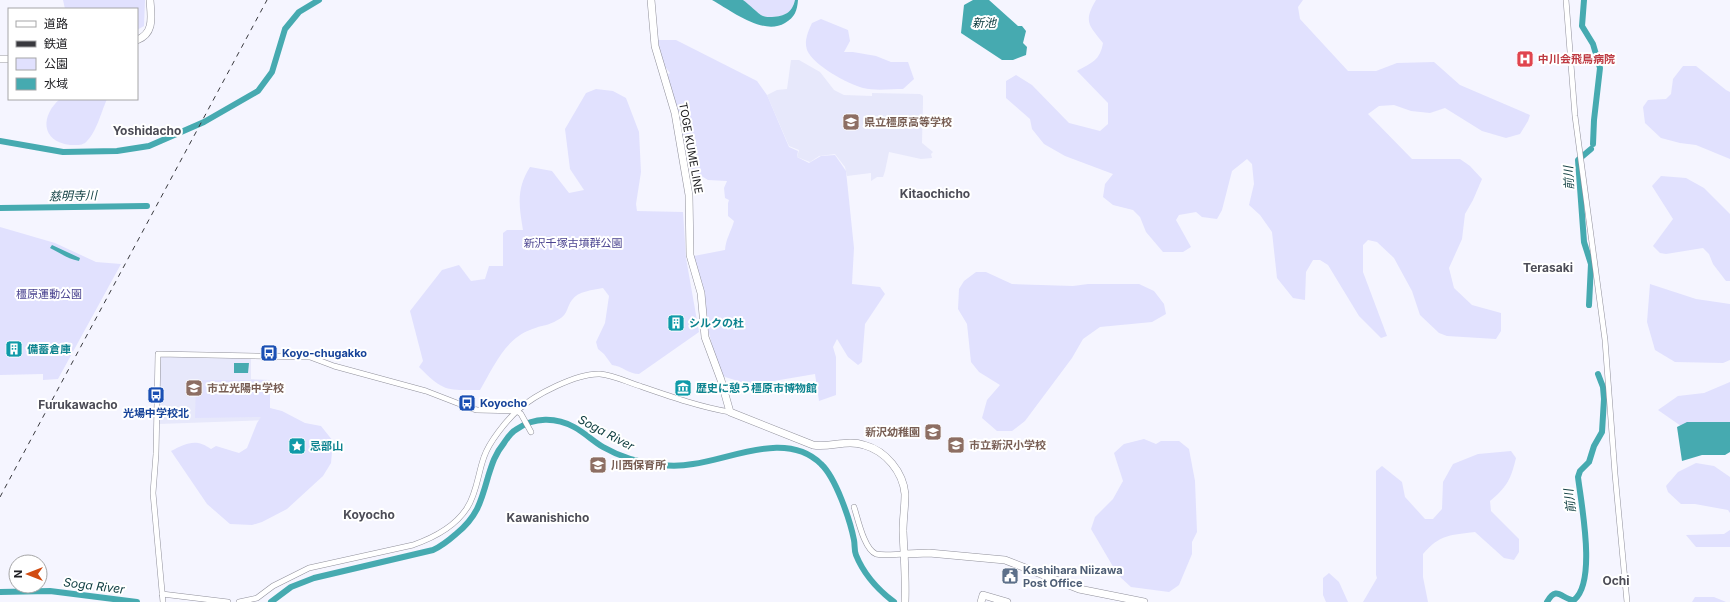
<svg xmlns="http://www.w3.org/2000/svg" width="1730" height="602" viewBox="0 0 1730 602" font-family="Inter,'Noto Sans JP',sans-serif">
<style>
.built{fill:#e7e8fb}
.green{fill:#e1e1fe}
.water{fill:#46aab0}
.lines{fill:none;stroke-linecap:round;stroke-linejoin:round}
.river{stroke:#46aab0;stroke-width:6}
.minor-casing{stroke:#90909b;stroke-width:6}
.major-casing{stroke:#90909b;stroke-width:8}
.minor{stroke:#fff;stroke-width:5}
.major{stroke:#fff;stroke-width:7}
.rail{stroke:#39393e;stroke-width:1;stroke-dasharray:5 5;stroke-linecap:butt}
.labels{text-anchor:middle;stroke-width:4;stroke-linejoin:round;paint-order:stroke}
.health-label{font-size:11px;font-weight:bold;fill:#be3a42;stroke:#fff;text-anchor:start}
.education-label{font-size:11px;font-weight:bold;fill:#785e54;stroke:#fff;text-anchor:start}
.street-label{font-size:11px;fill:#202024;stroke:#fff}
.park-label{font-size:11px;fill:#4c4591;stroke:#fff}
.culture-label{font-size:11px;font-weight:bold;fill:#0d838f;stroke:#fff;text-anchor:start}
.transit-label{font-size:11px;font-weight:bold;fill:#164399;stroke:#fff;text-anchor:start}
.service-label{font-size:11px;font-weight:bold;fill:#4e5e75;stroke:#fff;text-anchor:start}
.water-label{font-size:12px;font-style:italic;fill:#124043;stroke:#fff}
.neighbourhood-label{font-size:12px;font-weight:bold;fill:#4c4c56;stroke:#fff}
</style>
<rect width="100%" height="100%" fill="#f5f5ff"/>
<g class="built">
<polygon points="791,60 799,60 820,72 834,90 844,95 872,96 872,93 920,94 923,96 923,103 922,143 933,152 931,154 932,158 921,159 889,152 885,171 883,177 877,177 871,181 871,173 847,176 845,167 835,154 819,156 810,162 797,157 799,150 789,146 767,95 777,90 787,89"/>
<polygon points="161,357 251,359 251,379 270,380 270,420 159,424 160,359"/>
</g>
<g class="green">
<polygon points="63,0 145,0 144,26 137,30 137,9 65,9"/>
<path d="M743,0H795C792,13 785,16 772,17C769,17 765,17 763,16C758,14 748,4 743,0Z"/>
<path d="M1096,0H1303L1298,7L1300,19L1348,71H1376L1397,63L1434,62L1460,85L1530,115L1528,121L1520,134L1506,138L1482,131L1445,108L1430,113L1411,111L1394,105L1379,106L1368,114L1412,159H1460L1470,166L1482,179L1473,200L1465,214L1462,239L1449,268L1454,288L1472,305L1501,313V331L1496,339L1447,336L1439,333L1420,315L1412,291L1394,258L1377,242L1368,240L1363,245V272L1387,336L1381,338L1359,316L1328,265L1320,260H1313L1306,272L1305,300L1293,298L1277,278L1272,232L1260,215L1249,205L1254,184L1252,164L1247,159L1232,171L1222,210L1217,219L1202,217L1196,212L1179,215L1176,220L1191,247L1183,252H1163L1146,232L1140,217L1133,210L1113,205L1103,197L1105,184L1113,174L1065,156L1044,144L1032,129L1030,119L1006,98V81L1016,75L1032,85L1069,123L1100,131L1108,124V103L1077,71C1091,63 1100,61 1103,43C1089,25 1083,22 1096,0Z"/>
<path d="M821,19L848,30L850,41L844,52H853L876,56L891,62H908L914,79L903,89C891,89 875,91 863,88C848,84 813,65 807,50C804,40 808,32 812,23Z"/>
<path d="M657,40H676L757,81L767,95L789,147L798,151L797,157L809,163L821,156L835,155L846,171L854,248L852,284L880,287L885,294L865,324L862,362L858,365L848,357L837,339L833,347L836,357V395L819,401L815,374L751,385L725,377L719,373L705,317L694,256L725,250C726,238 731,232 734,221L728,216V203L729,200L725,198L724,188L727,181L708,180L693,171L685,163L678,110L665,77L670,73L662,63Z"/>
<polygon points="1683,66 1696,66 1726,90 1730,92 1730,159 1696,145 1680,143 1661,138 1645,123 1643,107 1648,100 1666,99 1671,94 1673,79"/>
<path d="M596,89L613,91L626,98L639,132L641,172L636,204L637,211L683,212L686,258L699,332L639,374C629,374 622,366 612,365L604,354L598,349L596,342L605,323L609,296L603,288C593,290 578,291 572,300C567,306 568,313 561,318C547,327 544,324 530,330C505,339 493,368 480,390C446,390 444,392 419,367L423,361L410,311L442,270L459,265L471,281L485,279L489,266H503V233L507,230H523C519,206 516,189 530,167L552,171L569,193L584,190L570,169L565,129L586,93Z"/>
<path d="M60,99H107C102,110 96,133 87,141C83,146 76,145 70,145C40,141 41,115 60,99Z"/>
<polygon points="1661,176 1686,178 1704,188 1730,214 1730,281 1726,281 1713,264 1709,254 1703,248 1666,254 1660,253 1653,246 1673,219 1652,186"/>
<polygon points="0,227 55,243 96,262 121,264 58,379 43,380 43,374 0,375"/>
<polygon points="976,272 986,272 1012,284 1073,286 1088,284 1139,284 1154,291 1164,304 1166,314 1152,322 1100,327 1083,339 1072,358 1025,421 1012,431 997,431 982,418 987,400 1000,385 979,372 971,362 967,324 958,309 959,289 964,281"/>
<polygon points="1650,284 1696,299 1730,304 1730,360 1723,363 1675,362 1655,350 1647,322"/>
<path d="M196,380H270V408L282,411L305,423L321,426L333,441L331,463L323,476L287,509L262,522L252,525L230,524L207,504L171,451C186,443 196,438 211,449L216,446L239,453L247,448L257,423L261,417L195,418Z"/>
<polygon points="1730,382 1730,426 1681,426 1658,410 1678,396 1704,393"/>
<polygon points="1144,439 1156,444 1161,441 1179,441 1189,449 1195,481 1197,532 1192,542 1192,554 1179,585 1169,592 1131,587 1118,575 1091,529 1095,517 1113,499 1123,481 1114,453 1124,444"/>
<path d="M1511,451L1516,458C1511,479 1507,487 1490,501L1491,511L1519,539V552L1514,560L1504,558L1475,532C1451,535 1440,534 1423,554V577L1428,602H1363L1377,578L1376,575V471L1382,466L1402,482L1405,497L1425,519H1433L1442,509L1443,482L1453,464L1478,454Z"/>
<polygon points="1696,463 1714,466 1730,477 1730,513 1728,510 1695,504 1681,504 1668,492 1666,486 1678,472"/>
<polygon points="1730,530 1730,547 1696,547 1686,535 1724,534"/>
<polygon points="1329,573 1339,582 1348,602 1326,602 1323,595 1323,578"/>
<polygon points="1695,597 1714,597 1726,602 1692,602"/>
</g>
<g class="water">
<path d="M712,0H743C749,4 758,14 763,16C765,17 769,17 772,17C785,16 792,13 795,0H798C797,11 795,17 785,23C763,36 732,11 712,0Z"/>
<polygon points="973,0 989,0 1018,26 1022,26 1026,31 1023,43 1027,47 1026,55 1013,60 1002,60 961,33 964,5"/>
<path d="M52,245L80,258L79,261C68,259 60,253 50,248Z"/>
<polygon points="234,363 249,363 248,373 234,373"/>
<polygon points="1687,422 1730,422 1730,452 1725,455 1702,455 1682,461 1677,427"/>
</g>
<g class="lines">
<g class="river">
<polyline points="1584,0 1582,26 1593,44 1600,68 1594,120 1593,144"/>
<polyline points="0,141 63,152 117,151 149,146 204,122 258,91 272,72 285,29 299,12 319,0"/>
<polyline points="0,208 147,206"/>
<polyline points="1589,305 1591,264 1584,242 1578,160 1591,149"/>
<polyline points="0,592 50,591 137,602"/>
<path d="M271,602L291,587L314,578L433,550C442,546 448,541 456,534C477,517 481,502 488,477C492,464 495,454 504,443C508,437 511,432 517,429C534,417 556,417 574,427C585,433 593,441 603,447C622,458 640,463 661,465C671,466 682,466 693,464C732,459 787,430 821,464C836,478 850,520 854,540C855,545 854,550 856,555C864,575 877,589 894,602"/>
<path d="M1547,602C1557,584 1562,600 1574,600C1597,582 1581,503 1578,477L1580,471L1589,462L1594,446L1602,432L1604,399L1603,387L1598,374"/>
</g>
<g class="minor-casing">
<g id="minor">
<polyline points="1566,0 1575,116 1605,340 1615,474 1627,602"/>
<path d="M854,507C858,519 864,549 876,554C885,556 896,554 905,554"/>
<polyline points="162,594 228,602"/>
<polyline points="163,602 153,493 156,454 158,354 310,357 334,366 426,391 470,408 477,410 517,411 521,414 531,432"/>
<path d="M239,602L257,598L273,586L309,568L413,545C433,538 455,527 467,508C477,493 478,473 484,457C489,442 506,421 518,410C534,395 577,373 600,374C613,375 627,382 640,386C669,396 700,407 730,412"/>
</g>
</g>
<g class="major-casing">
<g id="major">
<path d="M651,0L655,46L675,113L689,195L690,255L701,293L705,337L721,380L730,412L813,445C830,448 847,439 864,445C886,451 903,472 905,494C905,507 903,519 903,531C904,556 906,577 905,602"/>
<path d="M137,40C155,33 151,16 150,0"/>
<polyline points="0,59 9,59"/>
<polyline points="905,554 929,553 1005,560 1079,589 1144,602"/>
<polyline points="981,602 983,595 1007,602"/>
</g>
</g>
<use href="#minor" class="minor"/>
<use href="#major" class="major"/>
<polyline class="rail" points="0,497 267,0"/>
</g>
<defs>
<g id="hospital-square" transform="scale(0.9)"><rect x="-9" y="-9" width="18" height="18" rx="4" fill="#e0444e" stroke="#fff"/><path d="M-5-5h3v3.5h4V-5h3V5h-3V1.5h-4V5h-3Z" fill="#fff"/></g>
<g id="school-square" transform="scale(0.9)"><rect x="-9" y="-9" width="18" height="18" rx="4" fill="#8d6e63" stroke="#fff"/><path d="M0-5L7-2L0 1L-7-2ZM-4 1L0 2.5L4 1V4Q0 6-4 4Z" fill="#fff"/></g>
<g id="building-square" transform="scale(0.9)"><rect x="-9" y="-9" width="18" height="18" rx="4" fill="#0f9aa8" stroke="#fff"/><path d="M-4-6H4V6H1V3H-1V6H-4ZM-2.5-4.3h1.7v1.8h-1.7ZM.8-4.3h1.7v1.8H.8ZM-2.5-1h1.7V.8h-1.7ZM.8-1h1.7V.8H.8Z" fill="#fff"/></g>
<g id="bus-square" transform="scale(0.9)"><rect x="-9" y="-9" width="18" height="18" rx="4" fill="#1a4fb4" stroke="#fff"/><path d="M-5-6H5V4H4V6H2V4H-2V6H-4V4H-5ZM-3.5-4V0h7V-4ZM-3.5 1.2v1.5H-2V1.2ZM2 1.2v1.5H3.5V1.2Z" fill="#fff"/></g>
<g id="museum-square" transform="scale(0.9)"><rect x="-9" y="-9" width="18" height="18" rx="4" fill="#0f9aa8" stroke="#fff"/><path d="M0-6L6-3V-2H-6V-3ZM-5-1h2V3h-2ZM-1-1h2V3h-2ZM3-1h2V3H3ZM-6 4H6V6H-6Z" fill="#fff"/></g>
<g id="sight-square" transform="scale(0.9)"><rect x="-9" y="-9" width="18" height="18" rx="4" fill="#0f9aa8" stroke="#fff"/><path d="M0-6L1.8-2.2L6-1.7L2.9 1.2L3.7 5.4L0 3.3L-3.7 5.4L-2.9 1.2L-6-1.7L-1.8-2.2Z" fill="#fff"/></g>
<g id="civic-square" transform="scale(0.9)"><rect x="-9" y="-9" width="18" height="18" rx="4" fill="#5c6f8a" stroke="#fff"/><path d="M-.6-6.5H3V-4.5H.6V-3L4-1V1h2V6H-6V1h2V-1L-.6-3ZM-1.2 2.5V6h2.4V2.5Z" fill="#fff"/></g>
</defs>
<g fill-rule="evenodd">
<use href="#hospital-square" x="1525" y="59"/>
<use href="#school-square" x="851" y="122"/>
<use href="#building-square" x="676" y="323"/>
<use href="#building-square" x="14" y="349"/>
<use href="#bus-square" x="269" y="353"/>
<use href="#school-square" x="194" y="388"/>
<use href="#museum-square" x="683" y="388"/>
<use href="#bus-square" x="156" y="395"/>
<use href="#bus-square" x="467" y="403"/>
<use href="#school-square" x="933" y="432"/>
<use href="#school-square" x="956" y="445"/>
<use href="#sight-square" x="297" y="446"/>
<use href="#school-square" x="598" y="465"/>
<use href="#civic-square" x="1010" y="576"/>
</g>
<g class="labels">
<g class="health-label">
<text x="1538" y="63">中川会飛鳥病院</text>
</g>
<g class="education-label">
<text x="864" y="126">県立橿原高等学校</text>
<text x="207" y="392">市立光陽中学校</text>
<text x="920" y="436" text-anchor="end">新沢幼稚園</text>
<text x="969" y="449">市立新沢小学校</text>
<text x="611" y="469">川西保育所</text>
</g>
<g class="street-label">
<text transform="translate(691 148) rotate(80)" y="4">TOGE KUME LINE</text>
</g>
<g class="park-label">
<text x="573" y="247">新沢千塚古墳群公園</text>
<text x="49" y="298">橿原運動公園</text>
</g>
<g class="culture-label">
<text x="689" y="327">シルクの杜</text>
<text x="27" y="353">備蓄倉庫</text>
<text x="696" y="392">歴史に憩う橿原市博物館</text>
<text x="310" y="450">忌部山</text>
</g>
<g class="transit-label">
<text x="282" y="357">Koyo-chugakko</text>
<text x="480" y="407">Koyocho</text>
<text x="156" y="417" text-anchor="middle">光場中学校北</text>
</g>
<g class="service-label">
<text x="1023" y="574">Kashihara Niizawa<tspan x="1023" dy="13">Post Office</tspan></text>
</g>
<g class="water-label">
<text x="984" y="27">新池</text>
<text transform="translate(1569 178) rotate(-93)" y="4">前川</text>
<text transform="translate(73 196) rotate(-1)" y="4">慈明寺川</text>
<text transform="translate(606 433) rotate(28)" y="4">Soga River</text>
<text transform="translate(1570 501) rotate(-97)" y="4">前川</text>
<text transform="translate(94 586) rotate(7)" y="4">Soga River</text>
</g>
<g class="neighbourhood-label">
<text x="147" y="135">Yoshidacho</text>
<text x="935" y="198">Kitaochicho</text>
<text x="1548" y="272">Terasaki</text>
<text x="78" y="409">Furukawacho</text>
<text x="369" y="519">Koyocho</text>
<text x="548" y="522">Kawanishicho</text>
<text x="1616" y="585">Ochi</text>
</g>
</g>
<rect x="8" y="8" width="130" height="92" fill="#ffffff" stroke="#a6a6a7"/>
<rect x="16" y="21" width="20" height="6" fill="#ffffff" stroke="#a6a6a7"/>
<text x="44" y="28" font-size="12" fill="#202024">道路</text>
<rect x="16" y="41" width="20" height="6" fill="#39393e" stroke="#a6a6a7"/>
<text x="44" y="48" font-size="12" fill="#202024">鉄道</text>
<rect x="16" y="58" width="20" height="12" fill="#e1e1fe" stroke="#a6a6a7"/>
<text x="44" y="68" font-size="12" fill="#202024">公園</text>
<rect x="16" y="78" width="20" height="12" fill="#46aab0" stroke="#a6a6a7"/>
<text x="44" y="88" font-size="12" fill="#202024">水域</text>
<g transform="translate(28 574) rotate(270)"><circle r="19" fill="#ffffff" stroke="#a6a6a7"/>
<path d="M0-3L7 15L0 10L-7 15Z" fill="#d14b11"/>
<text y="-6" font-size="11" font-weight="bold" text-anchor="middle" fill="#202024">N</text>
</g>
</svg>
